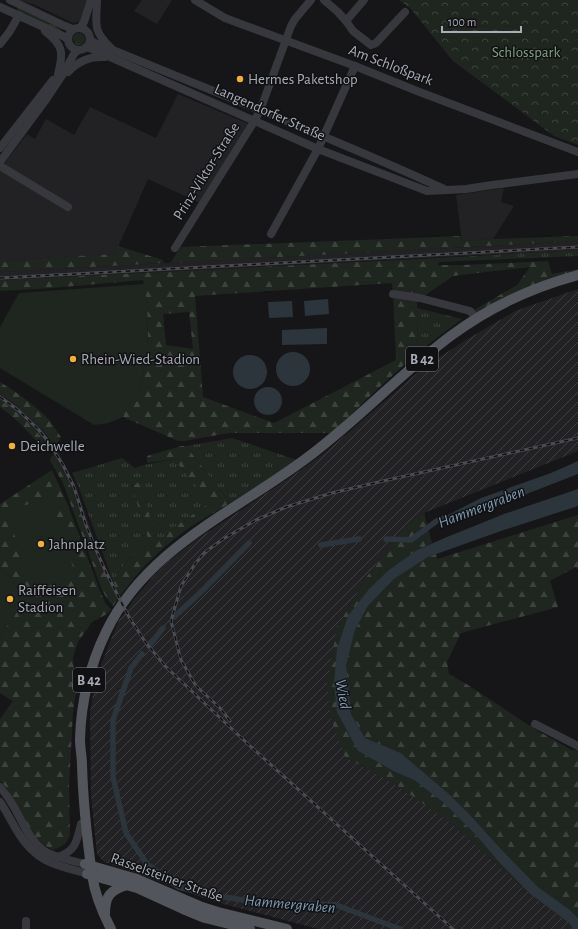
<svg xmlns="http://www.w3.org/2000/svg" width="578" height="929" viewBox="0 0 578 929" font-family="'Alegreya Sans',sans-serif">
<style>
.built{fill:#222225}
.industrial{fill:url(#industrial-furrows)}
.grass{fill:url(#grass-tufts)}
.forest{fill:url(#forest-firs);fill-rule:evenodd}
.park{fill:url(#park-crowns)}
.pitch{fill:#1e261f}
.water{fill:#2c353c}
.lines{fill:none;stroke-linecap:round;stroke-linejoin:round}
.canal{stroke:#2c353c;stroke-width:5.5}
.minor{stroke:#37383d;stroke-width:8}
.major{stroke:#53555c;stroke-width:10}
.rail-casing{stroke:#4a4c52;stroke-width:3}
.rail{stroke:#111113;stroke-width:1.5;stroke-dasharray:4.5;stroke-linecap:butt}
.poi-dot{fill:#f2b134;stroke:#111113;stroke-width:1.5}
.labels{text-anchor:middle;stroke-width:3;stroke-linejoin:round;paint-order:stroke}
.shield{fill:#111113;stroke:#7b7e86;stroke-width:1}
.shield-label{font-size:14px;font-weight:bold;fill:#a8adb8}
.park-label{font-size:15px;fill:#7fa381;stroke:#111113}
.street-label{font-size:15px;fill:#a8adb8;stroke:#111113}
.poi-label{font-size:15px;fill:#a8adb8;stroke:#111113;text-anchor:start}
.water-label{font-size:16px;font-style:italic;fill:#7f9bb3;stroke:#111113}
</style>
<defs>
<pattern id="industrial-furrows" width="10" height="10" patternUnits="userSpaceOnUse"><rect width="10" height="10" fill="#222225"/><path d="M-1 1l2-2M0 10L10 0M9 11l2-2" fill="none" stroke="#3f3f43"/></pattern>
<pattern id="grass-tufts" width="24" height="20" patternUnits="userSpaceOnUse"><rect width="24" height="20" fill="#1e261f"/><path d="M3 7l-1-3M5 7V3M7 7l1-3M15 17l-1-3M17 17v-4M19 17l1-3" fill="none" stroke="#3c433d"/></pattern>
<pattern id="forest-firs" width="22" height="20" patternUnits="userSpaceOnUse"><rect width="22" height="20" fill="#1e261f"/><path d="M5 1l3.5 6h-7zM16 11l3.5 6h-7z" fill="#3c433d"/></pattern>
<pattern id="park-crowns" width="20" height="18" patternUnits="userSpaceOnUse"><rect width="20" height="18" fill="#1e261f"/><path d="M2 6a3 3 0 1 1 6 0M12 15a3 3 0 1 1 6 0" fill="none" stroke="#3c433d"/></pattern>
</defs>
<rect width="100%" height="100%" fill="#161618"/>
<g class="built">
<polygon points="18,0 88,0 82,19 79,22 73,23 33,4"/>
<polygon points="142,0 172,0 157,24 134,11"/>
<polygon points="178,94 249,124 200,203 148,179 115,254 56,257 0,262 0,169 27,134 35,139 46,119 74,135 90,107 156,138"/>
<polygon points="504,188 501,202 514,206 493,239 462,241 456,195"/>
<polygon points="578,241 578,250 0,280 0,272"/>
<polygon points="0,394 19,407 27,413 43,431 52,443 48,446 39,434 23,418 0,400"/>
<polygon points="58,452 67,469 75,484 98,551 118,593 115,594 95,553 74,495 63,471 53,455"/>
</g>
<polygon class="industrial" points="578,289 578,451 424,513 406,525 368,575 337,627 345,757 392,782 451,823 529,893 569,923 573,929 318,929 212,901 122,868 104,862 97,854 91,797 90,713 95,681 109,644 119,620 126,611 134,599 152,578 170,560 196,540 295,474 323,454 349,432 424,367 466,340 515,311"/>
<g class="grass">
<polygon points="18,6 62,27 59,32 16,12"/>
<circle cx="79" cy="39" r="6"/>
<polygon points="578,250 578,256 438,262 439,258"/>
<polygon points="417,308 462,319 418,352"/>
<polygon points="232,438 297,460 256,487 230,503 186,446"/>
<polygon points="122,458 135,468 144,465 174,459 211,503 176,526 157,544 140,482 132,486 148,538 146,545 125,563 113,581 97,538 79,488 72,473"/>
</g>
<g class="forest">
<polygon points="461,236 462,241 493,239 578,236 578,241 170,263 181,247"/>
<polygon points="118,246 163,260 164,263 0,272 0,262 56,257 115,254"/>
<path d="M439,258L438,265H463L548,261L552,274L578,269V272L479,313L474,310L517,285L530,267L453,276L417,301L418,352L370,396L332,433H229L184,441H178L123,417L126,408L140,390L148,350L147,304L143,280L52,288L0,291V280ZM392,283L393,294L396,360L274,423L203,397L195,296ZM189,312L193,349L166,345L163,314Z"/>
<path d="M0,382C16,392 38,407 50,421C54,426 57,432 61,437L55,447C41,425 22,407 0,394Z"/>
<path d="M0,400C20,413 38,430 50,450L48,452H45C32,435 17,419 0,407Z"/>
<path d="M181,446H186L230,503C214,513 197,522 182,533C159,550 138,571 121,595L118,593L113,581L125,563L146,545L148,538L132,487L140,481L157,543L176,526L210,503L174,459L147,463V456Z"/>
<polygon points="53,455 63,471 71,487 95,553 118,599 113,606 106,597 102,590 67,494 63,483 50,461 50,459"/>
<polygon points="52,470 67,503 100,591 106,604 111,609 107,614 92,622 78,642 73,657 74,671 77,686 73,712 69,787 70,836 65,844 58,848 53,850 44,845 34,836 5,786 0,781 0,719 13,701 0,693 0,636 17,610 20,603 17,587 7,574 0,568 0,504"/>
<polygon points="424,513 432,543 417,550 390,569 337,649 358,751 393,771 414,780 444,803 475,834 498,861 529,893 451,823 392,782 345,757 331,719 327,683 337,627 368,575 406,525"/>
<polygon points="578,515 578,570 576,567 550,581 558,607 461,633 447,662 449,674 468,685 536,730 572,750 578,750 578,918 570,910 538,887 501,849 471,816 449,794 401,753 365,738 351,714 345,665 355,630 368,606 394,579 428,557 436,554 437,559"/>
</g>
<polygon class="park" points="399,0 578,0 578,145 554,136 453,61 410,8"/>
<g class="pitch">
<polygon points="144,284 147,304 148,350 140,390 126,408 123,417 109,423 94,425 0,368 0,327 19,293"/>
<polygon points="51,497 76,577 32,591 7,511"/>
<path d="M0,568C10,576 21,588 20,603C19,613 6,627 0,636Z"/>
</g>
<g class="water">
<polygon points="328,299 329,314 305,316 304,301"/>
<polygon points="292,301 293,317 269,318 268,302"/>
<polygon points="327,328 327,344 282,345 282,330"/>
<circle cx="293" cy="369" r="17"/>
<circle cx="250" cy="372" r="17"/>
<circle cx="268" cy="401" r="14"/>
<polygon points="578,461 578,474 498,505 438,520 481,498 551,473"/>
<polygon points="578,489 578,506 498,532 428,557 394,579 368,606 355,630 346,665 351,714 365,738 401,753 449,794 471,816 501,849 538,887 570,910 578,918 578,929 573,929 569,923 529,893 498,861 475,834 444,803 414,780 393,771 358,751 337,712 334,683 337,649 348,616 369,589 390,569 417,550 447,537 504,514"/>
</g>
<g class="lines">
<g class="canal">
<polyline points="386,539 411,540 438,520 444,518"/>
<polyline points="321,545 359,539"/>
<polyline points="174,617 202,591 249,543"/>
<polyline points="149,646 163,628"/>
<polyline points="142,654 131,668 113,720 113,777 126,833 147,864 178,887 218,897"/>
<polyline points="224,897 249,901 336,905 400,929"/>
</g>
<g class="minor">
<polyline points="10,0 65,26 73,29"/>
<polyline points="195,0 225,18 241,24 355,66 417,91 578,152"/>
<polyline points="324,0 338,12 346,21 353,31 371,45 374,44 376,43 405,12"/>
<path d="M97,2C96,25 93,31 111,48"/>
<polyline points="0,7 61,35 68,39"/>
<polyline points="346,21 364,0"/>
<polyline points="80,28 84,22 91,0"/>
<circle cx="79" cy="39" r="11"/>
<path d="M45,31C63,45 64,52 58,74"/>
<path d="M90,40L95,43L113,50C224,96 336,139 444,189"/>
<polyline points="0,44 10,31 19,15"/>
<polyline points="86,47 92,49 318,149 427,191 466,189 492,185 578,174"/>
<path d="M68,72C78,61 90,56 105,57"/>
<polyline points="0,148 53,80"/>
<polyline points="0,162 45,101 63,74 74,54 78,50"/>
<polyline points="0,166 68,207"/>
<polyline points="271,234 318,149 355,66"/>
<polyline points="175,248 255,120 261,108 291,26 295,19 311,0"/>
<polyline points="393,294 420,298 470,311 477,319"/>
<polyline points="535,724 578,746"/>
<path d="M0,787C5,793 10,800 14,807C23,823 30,842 46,852C58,858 72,861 85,864"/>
<path d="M0,802C7,812 12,823 19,834C37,862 55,865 85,873"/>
<path d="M58,857C77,850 76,842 81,824"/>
<polyline points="26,929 26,921"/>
</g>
<g class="major">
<polyline points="85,864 137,879 202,907 218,912 287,929"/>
<polyline points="87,874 137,888 183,909 205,918 250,929"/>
<path d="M105,914C105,896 110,890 127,885"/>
<path d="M111,929C102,912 95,894 92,875C87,838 83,801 82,765C82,756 80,748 80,739C81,703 90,665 106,632C147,546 241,509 312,454C361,417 403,371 452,335C490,307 533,287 578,275"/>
</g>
<g class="rail-casing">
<g id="rail">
<polyline points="0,278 578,247"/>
<polyline points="0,397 18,410 38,429 47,440 63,465 74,487 86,525 97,552 105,570 117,594 129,617 146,643 166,667 249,745 453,929"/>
<polyline points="230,721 220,708 196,686 181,660 171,621 181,586 195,564 204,553 223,539 256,520 286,507 332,493 383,481 578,438"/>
</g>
</g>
<use href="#rail" class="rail"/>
</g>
<g class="poi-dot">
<circle cx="240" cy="79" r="4"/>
<circle cx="73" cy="359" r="4"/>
<circle cx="12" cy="446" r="4"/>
<circle cx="41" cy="544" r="4"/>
<circle cx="10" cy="599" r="4"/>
</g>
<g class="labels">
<g class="shield">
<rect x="406" y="347" width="32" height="24" rx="3"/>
<rect x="73" y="668" width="32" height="24" rx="3"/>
</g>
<g class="shield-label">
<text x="422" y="364">B 42</text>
<text x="89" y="685">B 42</text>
</g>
<g class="park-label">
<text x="526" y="57">Schlosspark</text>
</g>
<g class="street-label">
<text transform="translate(391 65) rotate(21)" y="5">Am Schloßpark</text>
<text transform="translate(270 112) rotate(24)" y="5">Langendorfer Straße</text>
<text transform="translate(206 171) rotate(-58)" y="5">Prinz-Viktor-Straße</text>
<text transform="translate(167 877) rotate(20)" y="5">Rasselsteiner Straße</text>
</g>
<g class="poi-label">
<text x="248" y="84">Hermes Paketshop</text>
<text x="81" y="364">Rhein-Wied-Stadion</text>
<text x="20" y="451">Deichwelle</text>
<text x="49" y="549">Jahnplatz</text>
<text x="18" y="595">Raiffeisen<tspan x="18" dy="17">Stadion</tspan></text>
</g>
<g class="water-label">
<text transform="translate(481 506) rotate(-21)" y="6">Hammergraben</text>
<text transform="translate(344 694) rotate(80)" y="6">Wied</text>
<text transform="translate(290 903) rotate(5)" y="6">Hammergraben</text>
</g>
</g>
<path d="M442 26v6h79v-6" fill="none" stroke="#a8adb8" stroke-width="2"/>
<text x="448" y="26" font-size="12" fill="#a8adb8" stroke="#111113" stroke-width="3" paint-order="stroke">100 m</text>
</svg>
